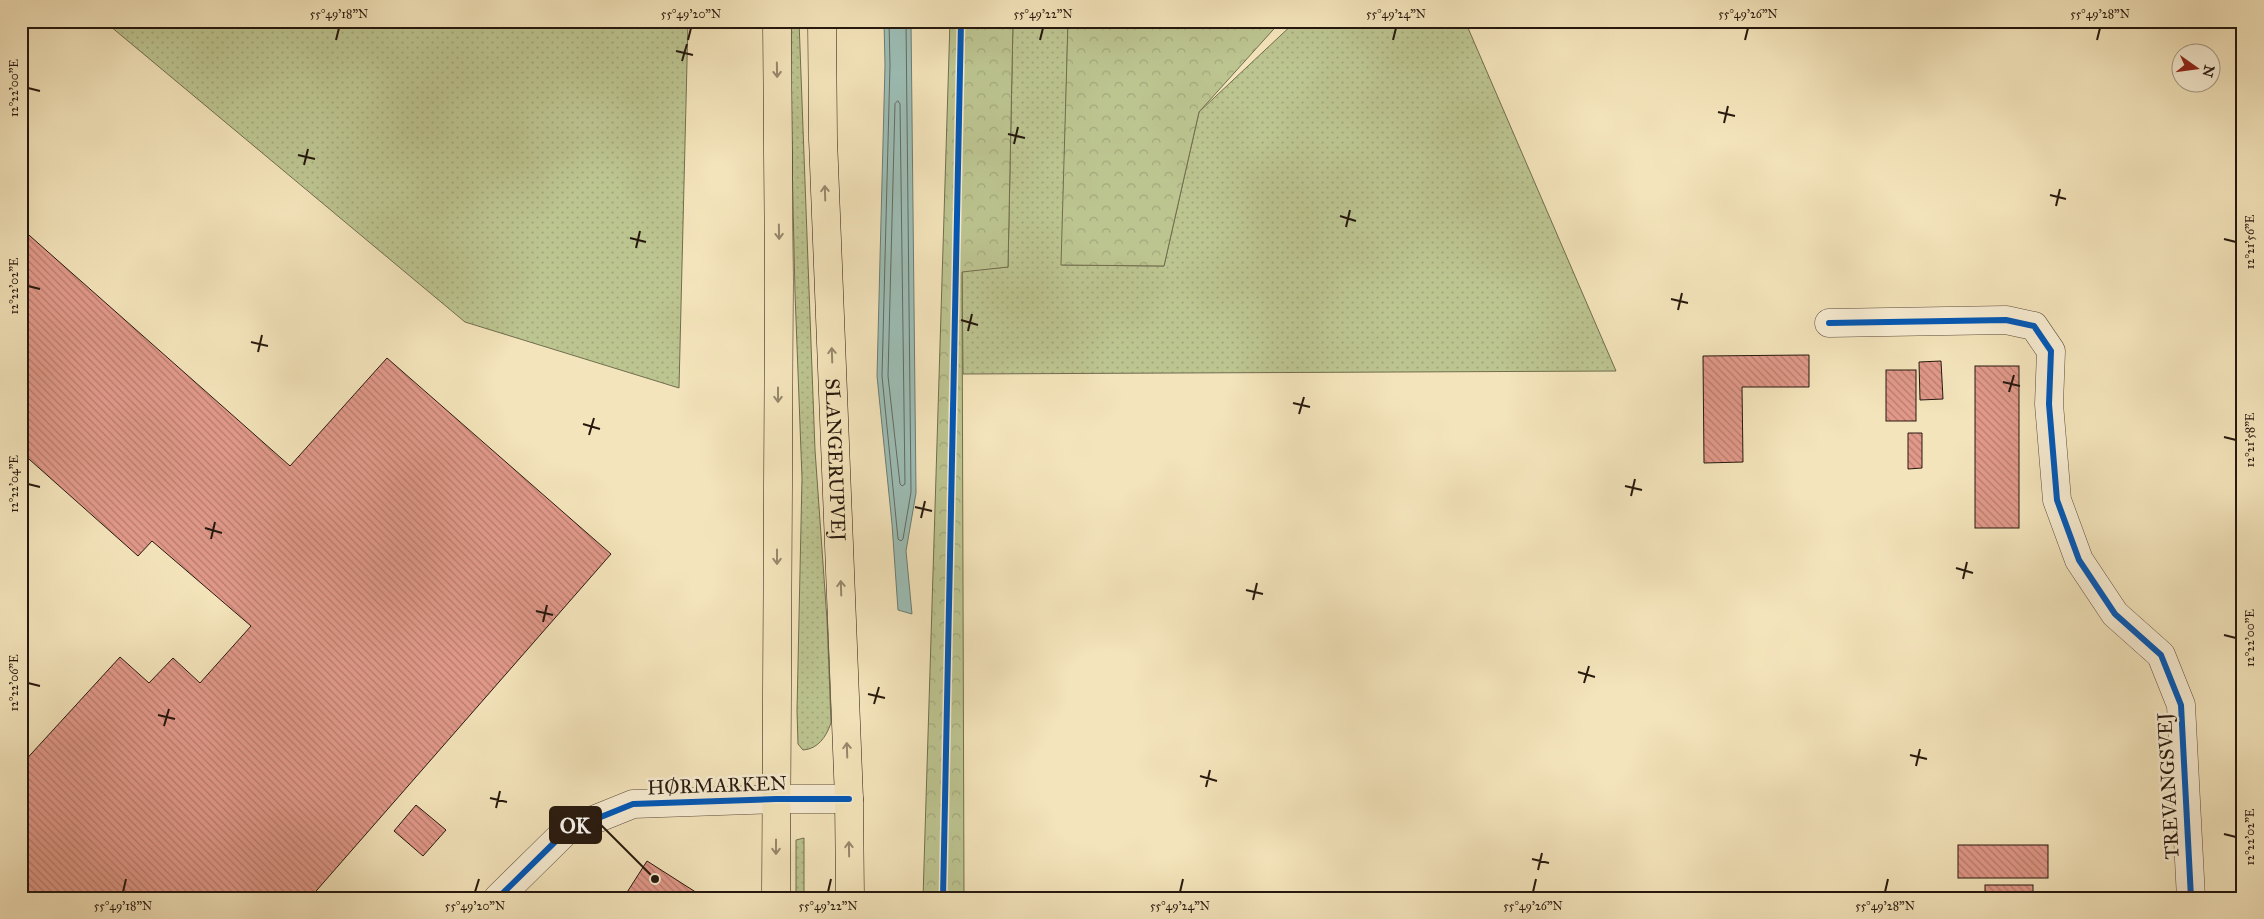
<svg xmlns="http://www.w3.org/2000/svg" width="2264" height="919" viewBox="0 0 2264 919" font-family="'IM FELL Great Primer',serif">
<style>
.grass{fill:url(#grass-dots);stroke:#716e4f}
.forest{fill:url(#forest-crowns);stroke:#716e4f}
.water{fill:#9cbeb6;stroke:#6d7c73}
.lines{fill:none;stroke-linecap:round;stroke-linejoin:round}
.shore{stroke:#616b62;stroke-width:1}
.building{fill:url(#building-back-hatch);stroke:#26180e}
.minor-casing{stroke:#5a4b39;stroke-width:29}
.major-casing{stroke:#26180e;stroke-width:29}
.minor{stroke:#f8edd3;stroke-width:28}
.major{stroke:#f4e4bb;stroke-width:28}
.cycleway-casing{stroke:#f8edd3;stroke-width:9}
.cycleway{stroke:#0057b8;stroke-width:6}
.oneway{stroke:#97886d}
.ticks{fill:none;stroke:#26180e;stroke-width:2}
.labels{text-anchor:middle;stroke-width:5;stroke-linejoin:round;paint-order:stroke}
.street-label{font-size:20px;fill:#26180e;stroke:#f8edd3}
.leader{fill:none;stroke:#26180e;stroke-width:2}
.callout-dot{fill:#26180e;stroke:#f8edd3;stroke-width:2}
.callout{fill:#26180e;stroke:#26180e;stroke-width:2}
.callout-label{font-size:21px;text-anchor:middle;font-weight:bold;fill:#fff}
.neatline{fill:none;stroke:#26180e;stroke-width:2}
.ticks-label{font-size:12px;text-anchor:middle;fill:#26180e}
</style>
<defs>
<pattern id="grass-dots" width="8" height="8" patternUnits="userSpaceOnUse" patternTransform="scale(1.25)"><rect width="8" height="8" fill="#bcc490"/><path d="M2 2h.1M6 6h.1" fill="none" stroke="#a1a87b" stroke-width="1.8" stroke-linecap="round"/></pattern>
<pattern id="forest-crowns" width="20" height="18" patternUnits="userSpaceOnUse" patternTransform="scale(1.25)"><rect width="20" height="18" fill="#bcc490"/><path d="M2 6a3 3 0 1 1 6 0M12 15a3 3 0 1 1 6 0" fill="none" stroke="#a1a87b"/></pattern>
<pattern id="building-back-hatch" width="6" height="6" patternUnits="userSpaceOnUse" patternTransform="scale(1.25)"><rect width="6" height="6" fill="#e2998a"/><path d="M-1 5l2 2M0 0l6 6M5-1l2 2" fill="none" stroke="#b77c6f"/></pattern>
</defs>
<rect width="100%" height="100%" fill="#f4e4bb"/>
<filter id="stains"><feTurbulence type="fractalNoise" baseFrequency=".004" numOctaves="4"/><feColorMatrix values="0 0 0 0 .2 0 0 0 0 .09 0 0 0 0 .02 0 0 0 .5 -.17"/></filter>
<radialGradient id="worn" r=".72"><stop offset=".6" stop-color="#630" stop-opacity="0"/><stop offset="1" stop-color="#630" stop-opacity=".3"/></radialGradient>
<g class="grass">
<polygon points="104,21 688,21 679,388 465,322"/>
<path d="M789,21H799L815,450L827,620L831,723C826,737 818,749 803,750L798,744L797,711L802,478L795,293Z"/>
<polygon points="1013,21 1068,21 1062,265 1164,266 1199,112 1296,21 1465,21 1616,371 963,374 962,271 1008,267"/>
<polygon points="804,838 804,898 796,898 796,840"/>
</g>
<g class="forest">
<polygon points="950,21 1013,21 1008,267 962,272 964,898 923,898"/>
<polygon points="1068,21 1281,21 1199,112 1164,266 1061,265"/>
</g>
<polygon class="water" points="884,21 911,21 916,493 906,551 912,614 898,610 892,524 877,376 885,65"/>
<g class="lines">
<g class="shore">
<polyline points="889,21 890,65 882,376 898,539 901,541 903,539 911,492 906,21"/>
<polygon points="898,101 900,104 905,484 902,486 900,484 888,376 895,104"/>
</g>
</g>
<g class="building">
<polygon points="21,228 290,466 387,358 611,554 310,898 21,898 21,765 120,657 149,683 173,658 200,683 251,626 152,541 138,556 21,452"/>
<polygon points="1809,355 1809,387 1742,387 1743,462 1704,463 1703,356"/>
<polygon points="1941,361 1943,399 1920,400 1919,362"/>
<rect x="1975" y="366" width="44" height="162"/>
<rect x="1886" y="370" width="30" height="51"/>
<polygon points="1908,433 1922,433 1922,468 1908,469"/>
<polygon points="416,805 446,830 423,856 394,831"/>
<rect x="1958" y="845" width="90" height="33"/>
<polygon points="647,861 705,898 624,897"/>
<rect x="1985" y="885" width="48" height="13"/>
</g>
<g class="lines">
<g class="minor-casing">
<g id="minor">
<polyline points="1829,323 2006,320 2034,326 2051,351 2049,404 2057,500 2079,560 2115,614 2161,655 2181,705 2191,898"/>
<polyline points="498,898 566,831 633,804 776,799 849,799"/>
</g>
</g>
<g class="major-casing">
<g id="major">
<path id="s1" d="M822,21L823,139L849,799L850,898"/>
<polyline points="776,898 779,281 777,21"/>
</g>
</g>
<use href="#minor" class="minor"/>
<use href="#major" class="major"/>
<g class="cycleway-casing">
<g id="cycleway">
<polyline points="1829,323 2006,320 2034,326 2051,351 2049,404 2057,500 2079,560 2115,614 2161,655 2181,705 2191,898"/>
<polyline points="498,898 566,831 633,804 776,799 849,799"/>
<polyline points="943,898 961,21"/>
</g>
</g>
<use href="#cycleway" class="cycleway"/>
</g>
<defs><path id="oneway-shaft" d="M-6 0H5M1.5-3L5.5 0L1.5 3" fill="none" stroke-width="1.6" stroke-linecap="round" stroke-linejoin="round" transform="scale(1.25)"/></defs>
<g class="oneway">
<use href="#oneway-shaft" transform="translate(777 70) rotate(89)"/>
<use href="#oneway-shaft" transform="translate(825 193) rotate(-92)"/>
<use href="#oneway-shaft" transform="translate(779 232) rotate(89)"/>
<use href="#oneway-shaft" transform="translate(832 355) rotate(-92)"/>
<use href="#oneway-shaft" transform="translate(778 395) rotate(90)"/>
<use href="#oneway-shaft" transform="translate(777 557) rotate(90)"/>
<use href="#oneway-shaft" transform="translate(841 588) rotate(-92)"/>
<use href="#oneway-shaft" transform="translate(847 750) rotate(-92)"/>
<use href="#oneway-shaft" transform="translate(776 847) rotate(90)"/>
<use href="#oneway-shaft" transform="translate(849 849) rotate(-91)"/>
</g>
<path class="ticks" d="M336,40L339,28M688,40L691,28M1040,40L1043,28M1393,40L1396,28M1745,40L1748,28M2097,40L2100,28M676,51L693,55M682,61L687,44M28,88L40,91M1718,112L1735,116M1724,123L1728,106M1008,134L1025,138M1014,144L1018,127M298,155L315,159M304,165L308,149M2050,195L2066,199M2056,206L2060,189M1340,216L1356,221M1346,227L1350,210M630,238L646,242M2224,239L2236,242M636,248L640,231M28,286L40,289M1671,299L1688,303M1678,310L1682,293M961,320L978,325M968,331L972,314M251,342L268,346M258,352L262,335M2003,382L2020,386M2009,392L2014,375M1293,403L1310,407M1299,414L1304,397M583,424L600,429M589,435L594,418M2224,437L2236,440M28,484L40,487M1625,486L1642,490M1631,496L1635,479M915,507L932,511M921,518L925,501M205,528L222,533M211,539L215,522M1956,568L1973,573M1963,579L1967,562M1246,590L1263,594M1253,600L1257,583M536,611L553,615M543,622L547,605M2224,635L2236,638M1578,672L1595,677M28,683L40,686M1584,683L1589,666M868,694L885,698M874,704L879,687M158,715L175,719M164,726L169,709M1910,755L1927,759M1916,766L1920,749M1200,776L1217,781M1206,787L1210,770M490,798L507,802M496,808L500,791M2224,834L2236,837M1532,859L1549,863M1538,870L1542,853M123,892L126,879M475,892L479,879M828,892L831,879M1180,892L1183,879M1533,892L1536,879M1885,892L1888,879"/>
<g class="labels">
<g class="street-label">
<text dy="7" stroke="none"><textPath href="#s1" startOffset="439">SLANGERUPVEJ</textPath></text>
<text transform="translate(717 785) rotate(-2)" y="7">HØRMARKEN</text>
<text transform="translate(2168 786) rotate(-93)" y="7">TREVANGSVEJ</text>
</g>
</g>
<path class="leader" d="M655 879L601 825"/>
<circle class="callout-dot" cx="655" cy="879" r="5"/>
<rect class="callout" x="550" y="807" width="51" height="36" rx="5"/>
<g class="callout-label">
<text x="575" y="833">OK</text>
</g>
<rect width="2264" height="919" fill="none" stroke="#f4e4bb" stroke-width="55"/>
<g transform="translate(2196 68) rotate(104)"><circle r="24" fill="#f8edd3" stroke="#a49884"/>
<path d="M0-4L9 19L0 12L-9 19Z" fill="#8f2418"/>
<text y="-8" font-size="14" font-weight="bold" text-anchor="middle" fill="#26180e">N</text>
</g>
<rect x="28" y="28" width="2208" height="864" class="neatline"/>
<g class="ticks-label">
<text x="339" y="18">55°49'18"N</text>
<text x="691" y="18">55°49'20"N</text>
<text x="1043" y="18">55°49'22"N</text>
<text x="1396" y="18">55°49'24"N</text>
<text x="1748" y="18">55°49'26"N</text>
<text x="2100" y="18">55°49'28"N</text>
<text transform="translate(14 88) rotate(-90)" y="4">12°22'00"E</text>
<text transform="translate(2250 242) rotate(-90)" y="4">12°21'56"E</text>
<text transform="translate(14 286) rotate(-90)" y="4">12°22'02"E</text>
<text transform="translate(2250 440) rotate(-90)" y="4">12°21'58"E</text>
<text transform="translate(14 484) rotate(-90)" y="4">12°22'04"E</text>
<text transform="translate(2250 638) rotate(-90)" y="4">12°22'00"E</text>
<text transform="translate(14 683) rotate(-90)" y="4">12°22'06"E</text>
<text transform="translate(2250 837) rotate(-90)" y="4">12°22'02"E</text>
<text x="123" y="910">55°49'18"N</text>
<text x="475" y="910">55°49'20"N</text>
<text x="828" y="910">55°49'22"N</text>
<text x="1180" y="910">55°49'24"N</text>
<text x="1533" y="910">55°49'26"N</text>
<text x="1885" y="910">55°49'28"N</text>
</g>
<rect width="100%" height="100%" filter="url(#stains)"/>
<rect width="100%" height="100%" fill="url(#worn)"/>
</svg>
